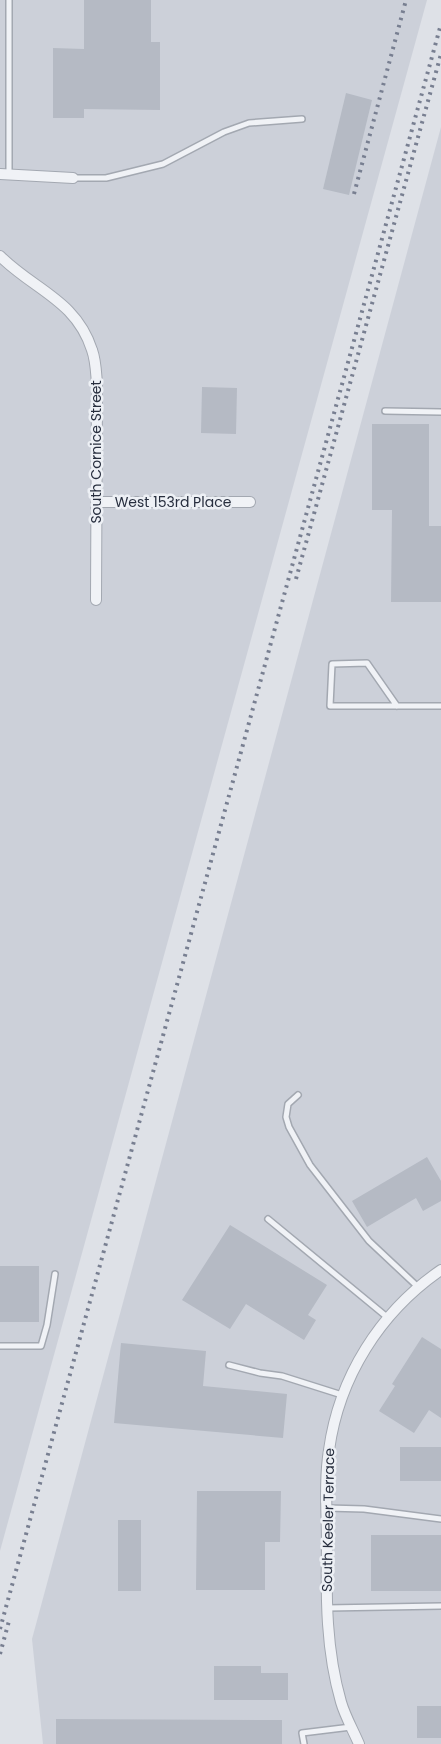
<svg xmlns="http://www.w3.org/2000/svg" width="441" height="1744" viewBox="0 0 441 1744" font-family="Poppins,sans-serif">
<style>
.built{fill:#ccd0d9}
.building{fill:#b5bac4}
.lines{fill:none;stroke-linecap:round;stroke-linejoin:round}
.service-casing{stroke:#a3a8b1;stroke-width:8}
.minor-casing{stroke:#a3a8b1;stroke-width:12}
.service{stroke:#f0f2f6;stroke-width:5}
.minor{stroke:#f0f2f6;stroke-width:10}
.rail{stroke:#787f91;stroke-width:4;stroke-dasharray:2.5 5;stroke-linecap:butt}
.labels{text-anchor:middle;stroke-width:5;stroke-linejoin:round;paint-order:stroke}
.street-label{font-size:14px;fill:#272e3e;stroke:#edf0f5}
</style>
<rect width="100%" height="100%" fill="#dee1e7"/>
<g class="built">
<polygon points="0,0 427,0 0,1551"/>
<polygon points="441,127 441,1744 43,1744 32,1639"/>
</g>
<g class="building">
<polygon points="84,0 151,0 151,42 160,42 160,110 84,109 84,118 53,118 53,48 84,49"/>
<polygon points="346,93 372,100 349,195 323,189"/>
<polygon points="202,387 237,388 236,434 201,433"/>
<polygon points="372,424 429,424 429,526 441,526 441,602 391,602 392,510 372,510"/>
<polygon points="427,1157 441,1181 441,1201 423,1211 416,1198 367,1227 352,1201"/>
<polygon points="230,1225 327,1285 308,1315 316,1320 304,1340 246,1304 230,1329 182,1300"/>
<rect x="0" y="1266" width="39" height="56"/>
<polygon points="422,1337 441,1349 441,1418 429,1410 414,1433 379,1411 395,1386 392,1384"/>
<polygon points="121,1343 206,1351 203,1386 287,1394 283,1438 114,1423"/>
<rect x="400" y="1447" width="41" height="34"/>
<polygon points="197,1491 281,1491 280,1542 265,1542 265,1590 196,1590"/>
<rect x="118" y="1520" width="23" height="71"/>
<rect x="371" y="1535" width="70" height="56"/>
<polygon points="214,1666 261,1666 261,1673 288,1673 288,1700 214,1700"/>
<rect x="417" y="1706" width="24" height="32"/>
<polygon points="56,1719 282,1720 282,1744 56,1744"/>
</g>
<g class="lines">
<g class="service-casing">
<g id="service">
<polyline points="9,174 9,0"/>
<polyline points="73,178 106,178 163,164 224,132 249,123 302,119"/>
<polyline points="385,411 441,412"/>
<polyline points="397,706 367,663 332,664 330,706 441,706"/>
<polyline points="298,1095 288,1104 286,1117 289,1127 310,1165 369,1241 418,1287"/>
<polyline points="268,1219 387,1317"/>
<polyline points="0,1346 41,1346 47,1325 55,1274"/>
<polyline points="229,1365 260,1373 282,1376 342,1395"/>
<polyline points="327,1508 364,1509 441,1519"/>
<polyline points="327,1608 441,1606"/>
<polyline points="304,1744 302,1733 351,1727"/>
</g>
</g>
<g class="minor-casing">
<g id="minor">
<polyline points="0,174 73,178"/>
<path d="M0,256C34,290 76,300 92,350C96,361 96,373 97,384L96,600"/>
<polyline points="97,502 250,502"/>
<path d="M359,1744C353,1730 345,1716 341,1702C326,1650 326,1598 327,1545C327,1514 324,1481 329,1450C339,1377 380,1312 441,1270"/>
</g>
</g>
<use href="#service" class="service"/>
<use href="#minor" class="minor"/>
<g class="rail">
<polyline points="354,194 406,0"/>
<polyline points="296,579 441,54"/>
<polyline points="0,1629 441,24"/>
<polyline points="0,1654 9,1621"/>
</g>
</g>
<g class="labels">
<g class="street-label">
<text transform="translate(96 452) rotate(-90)" y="5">South Cornice Street</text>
<text x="173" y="507">West 153rd Place</text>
<text transform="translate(328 1520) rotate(-89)" y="5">South Keeler Terrace</text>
</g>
</g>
</svg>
